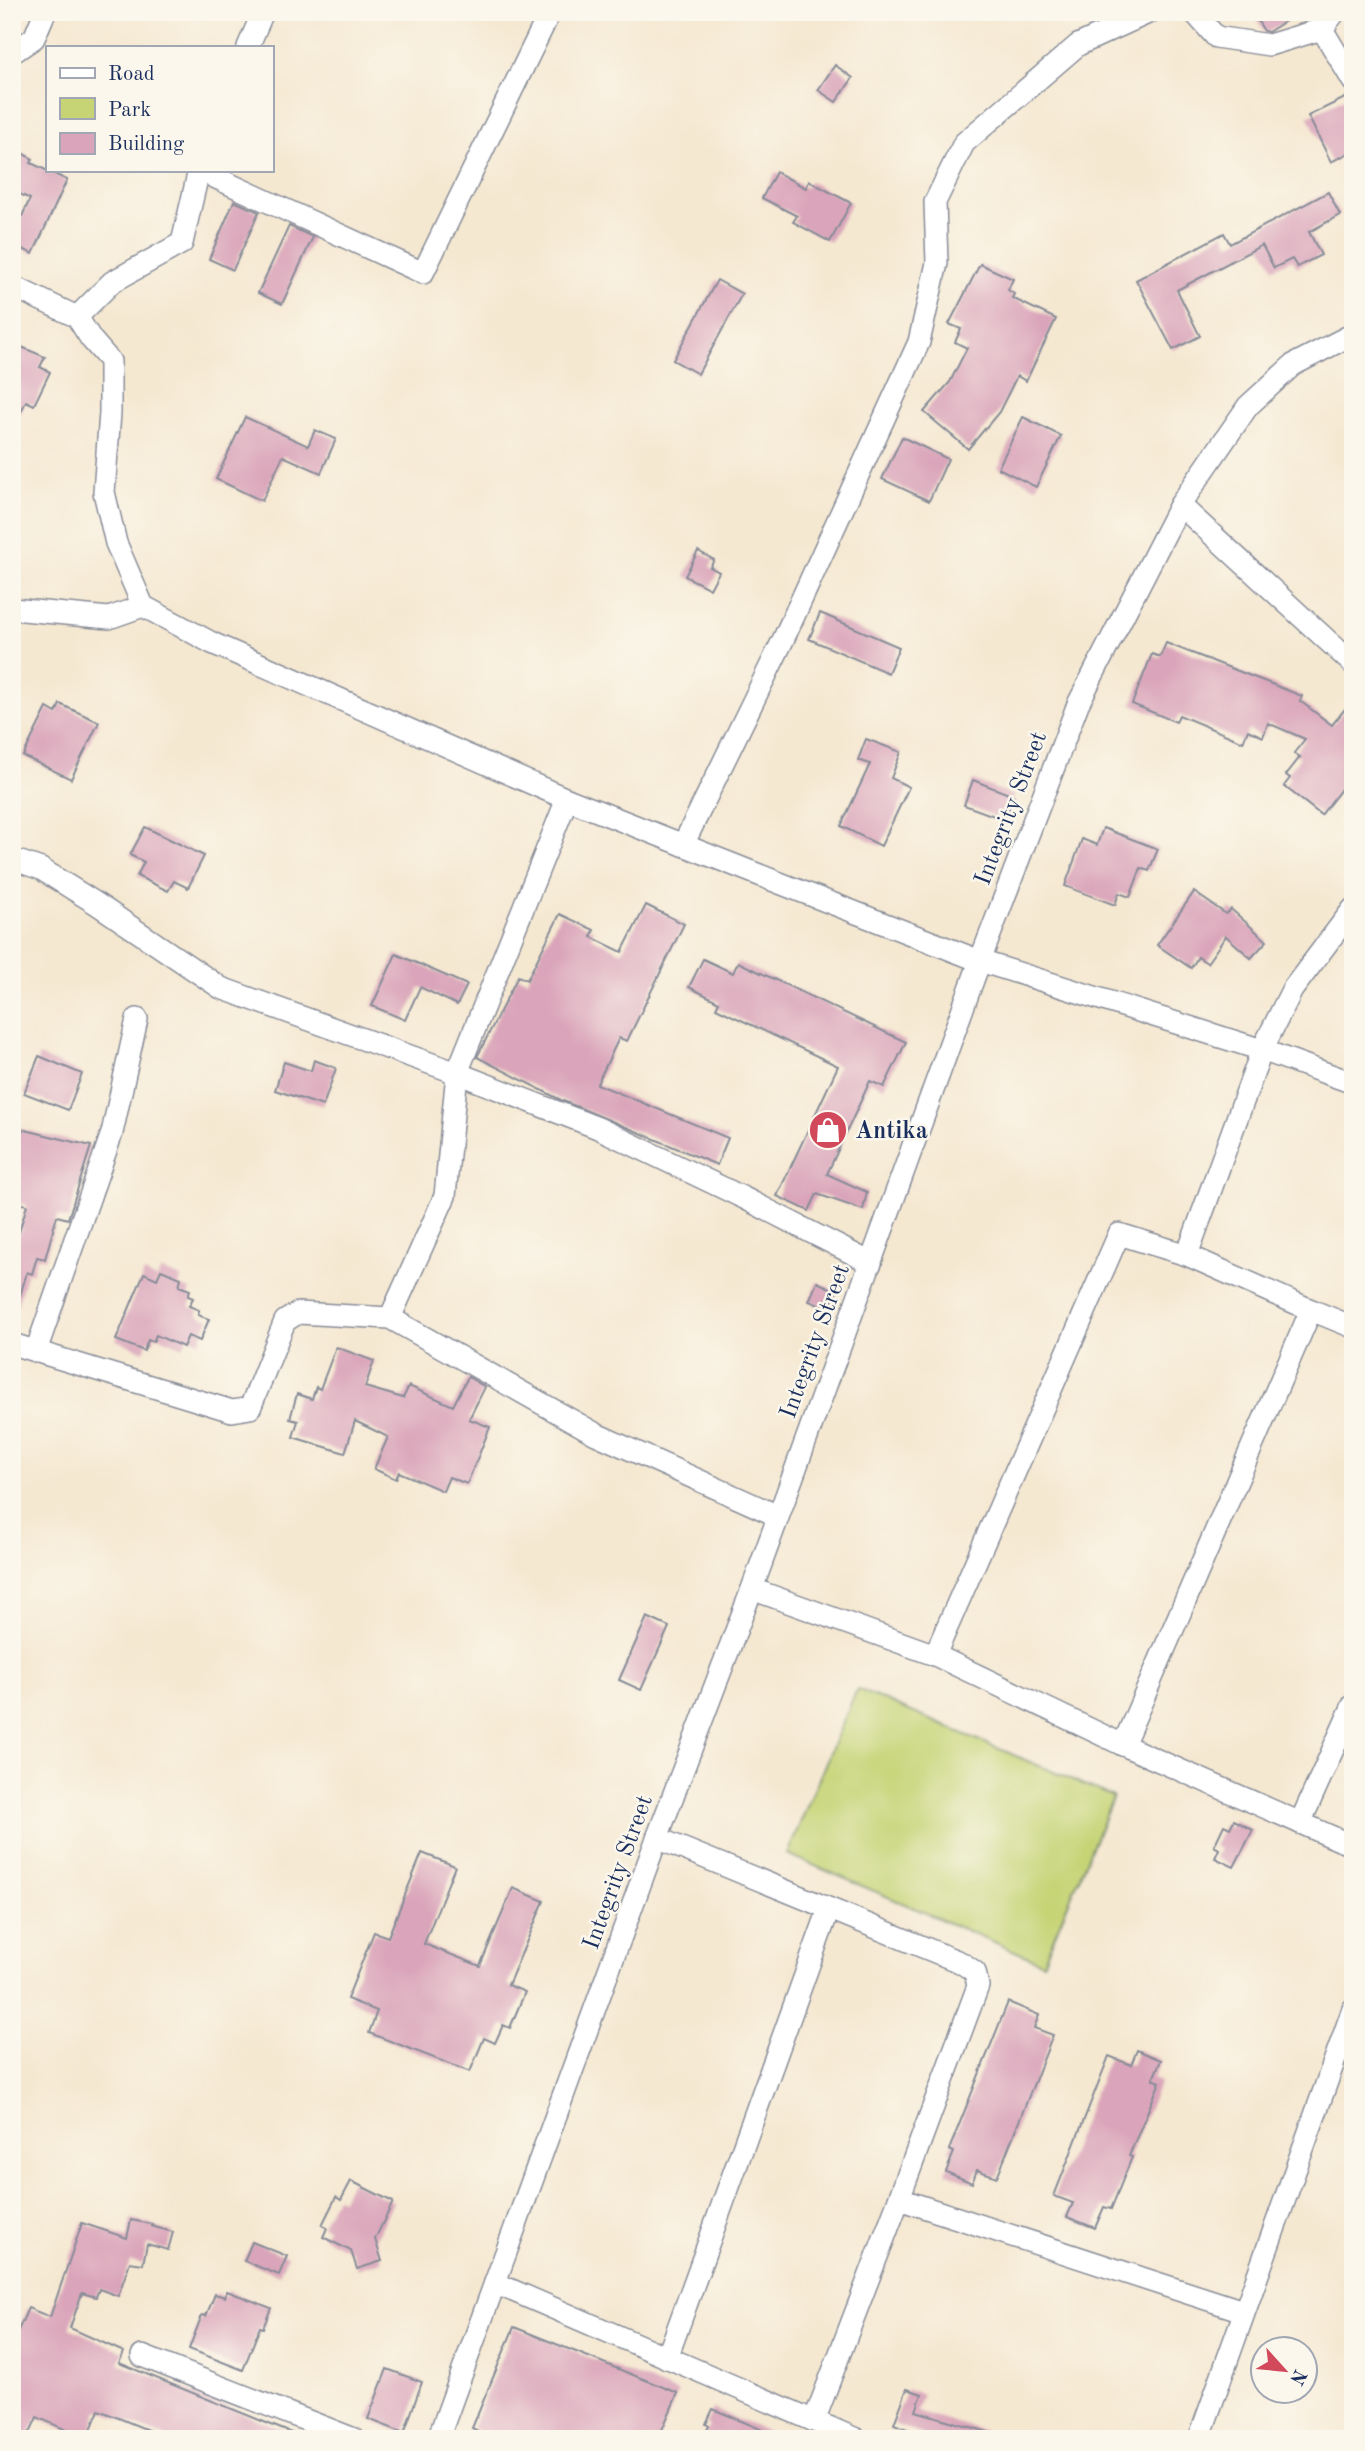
<svg xmlns="http://www.w3.org/2000/svg" width="1365" height="2451" viewBox="0 0 1365 2451" font-family="'Old Standard TT',serif">
<style>
.green{fill:#c6d476;stroke:#70826a;stroke-width:2}
.building{fill:#daa5ba}
.lines{fill:none;stroke-linecap:round;stroke-linejoin:round}
.minor-casing{stroke:#888c98;stroke-width:24}
.minor{stroke:#fff;stroke-width:21}
.labels{text-anchor:middle;stroke-width:5;stroke-linejoin:round;paint-order:stroke}
.street-label{font-size:24px;fill:#1b2f5e;stroke:#fbf7ec}
.poi-label{font-size:24px;font-weight:bold;fill:#1b2f5e;stroke:#fbf7ec;text-anchor:start}
</style>
<rect width="100%" height="100%" fill="#fbf7ec"/>
<filter id="ink" filterUnits="userSpaceOnUse"><feTurbulence type="fractalNoise" baseFrequency=".0143" numOctaves="2"/><feDisplacementMap in="SourceGraphic" scale="14" xChannelSelector="R" yChannelSelector="G"/><feConvolveMatrix kernelMatrix="1 2 1 2 8 2 1 2 1" color-interpolation-filters="sRGB"/></filter>
<filter id="wash" filterUnits="userSpaceOnUse"><feTurbulence type="fractalNoise" baseFrequency=".00686" numOctaves="4" result="noise"/><feDisplacementMap in="SourceGraphic" scale="28" xChannelSelector="R" yChannelSelector="G"/><feGaussianBlur stdDeviation="1.57" result="paint"/><feColorMatrix in="noise" values="0 0 0 0 0 0 0 0 0 0 0 0 0 0 0 0 0 1.4 0 .05"/><feComposite in="paint" operator="in"/></filter>
<g filter="url(#wash)">
<rect width="100%" height="100%" fill="#f5e8d1"/>
<polygon class="green" points="857,1689 1113,1797 1043,1963 787,1854"/>
<g id="blocks">
<g class="building">
<polygon points="1252,12 1300,12 1268,32 1264,31"/>
<polygon points="835,65 853,78 836,102 818,90"/>
<polygon points="1353,94 1353,151 1331,162 1308,116"/>
<polygon points="12,148 33,159 31,163 67,180 33,254 12,244 12,238 30,199 16,192 12,200"/>
<polygon points="776,172 806,188 809,181 851,203 830,242 793,222 797,216 762,198"/>
<polygon points="1328,192 1340,215 1309,232 1321,255 1297,267 1292,259 1274,268 1262,245 1177,290 1200,336 1173,350 1136,280 1224,233 1230,244"/>
<polygon points="234,201 259,212 233,270 209,259"/>
<polygon points="289,226 313,237 282,304 258,293"/>
<polygon points="980,264 1013,279 1008,290 1014,294 1012,298 1056,319 1026,381 1017,376 999,412 968,449 924,412 950,382 967,348 955,342 961,329 949,324"/>
<polygon points="717,280 742,294 698,374 673,360"/>
<polygon points="12,343 45,357 40,367 50,372 34,405 26,401 12,431"/>
<polygon points="245,417 308,446 315,430 336,439 321,473 283,456 262,501 216,479"/>
<polygon points="1023,417 1061,436 1036,487 998,468"/>
<polygon points="902,437 948,459 929,501 882,479"/>
<polygon points="698,551 714,560 710,567 719,572 710,589 685,576"/>
<polygon points="820,613 899,647 888,673 809,639"/>
<polygon points="1166,643 1302,696 1300,701 1332,725 1353,699 1353,790 1345,784 1321,815 1284,786 1290,778 1286,775 1300,757 1294,753 1305,739 1268,723 1263,737 1248,730 1243,742 1179,715 1176,722 1132,704 1152,654 1160,657"/>
<polygon points="60,704 99,722 71,779 23,756 47,708 56,713"/>
<polygon points="866,739 901,752 891,778 909,787 881,846 841,826 870,764 858,760"/>
<polygon points="973,780 1014,796 1005,820 964,805"/>
<polygon points="145,827 204,856 188,888 174,881 168,891 137,876 144,862 130,855"/>
<polygon points="1103,828 1158,849 1149,871 1141,868 1130,897 1119,893 1115,905 1065,886 1082,839 1097,845"/>
<polygon points="1194,892 1226,914 1231,909 1267,941 1251,958 1226,936 1207,963 1198,957 1191,968 1157,945"/>
<polygon points="646,905 684,924 627,1041 619,1038 597,1084 728,1138 717,1165 561,1100 477,1057 518,976 527,980 560,914 594,930 591,937 622,952"/>
<polygon points="396,954 467,985 457,1005 420,987 405,1020 372,1006"/>
<polygon points="703,959 733,973 738,962 906,1042 884,1087 870,1081 827,1174 867,1192 863,1210 817,1194 809,1211 777,1196 838,1066 716,1008 719,1002 689,987"/>
<polygon points="39,1056 82,1074 68,1110 24,1093"/>
<polygon points="314,1060 336,1068 323,1106 275,1090 284,1062 311,1071"/>
<polygon points="17,1128 91,1146 68,1219 57,1216 45,1259 37,1257 32,1274 27,1272 17,1306 12,1306 12,1256 27,1205 12,1202 12,1146"/>
<polygon points="161,1270 181,1278 179,1286 190,1290 188,1296 193,1298 189,1306 199,1310 198,1315 209,1319 200,1341 188,1336 183,1347 156,1335 153,1342 148,1340 144,1351 116,1340 144,1273 157,1279"/>
<polygon points="817,1282 837,1291 829,1309 809,1301"/>
<polygon points="336,1347 374,1361 365,1387 403,1398 409,1386 453,1406 468,1377 485,1387 469,1419 490,1427 467,1484 449,1477 443,1491 399,1472 396,1479 374,1469 388,1437 355,1421 345,1453 293,1437 298,1421 290,1419 297,1394 312,1399 316,1387 320,1389"/>
<polygon points="647,1617 669,1627 641,1690 619,1680"/>
<polygon points="1234,1820 1253,1830 1234,1867 1215,1858 1219,1849 1214,1846 1224,1825 1230,1828"/>
<polygon points="422,1853 455,1866 424,1944 480,1966 513,1888 544,1901 508,1985 525,1992 510,2028 503,2025 495,2043 484,2038 470,2072 369,2033 377,2011 347,1999 374,1932 388,1937"/>
<polygon points="1008,2002 1039,2015 1034,2028 1053,2035 997,2177 977,2170 972,2183 946,2172 954,2152 949,2150"/>
<polygon points="1137,2050 1161,2060 1153,2079 1160,2082 1129,2156 1132,2157 1111,2209 1104,2207 1095,2228 1067,2217 1073,2203 1054,2196 1109,2056 1131,2065"/>
<polygon points="351,2181 393,2202 375,2239 382,2261 357,2269 351,2251 323,2237 327,2228 322,2225 336,2197 341,2200"/>
<polygon points="131,2220 152,2224 151,2226 173,2232 168,2250 147,2244 143,2264 130,2262 118,2296 99,2289 96,2297 82,2293 70,2328 124,2352 119,2363 306,2439 170,2439 99,2410 87,2439 37,2417 27,2439 12,2439 12,2344 28,2308 50,2317 82,2223 127,2238"/>
<polygon points="252,2242 287,2256 279,2275 244,2261"/>
<polygon points="227,2291 271,2308 263,2328 260,2327 243,2370 189,2349 202,2315 206,2316 215,2294 225,2297"/>
<polygon points="514,2327 678,2393 658,2439 475,2439 478,2431 472,2428"/>
<polygon points="387,2369 422,2382 404,2433 368,2419"/>
<polygon points="907,2389 922,2394 916,2411 995,2434 994,2439 922,2439 923,2435 894,2424"/>
<polygon points="713,2409 784,2439 703,2439 709,2426 706,2424"/>
</g>
</g>
</g>
<g filter="url(#ink)">
<use href="#blocks" fill-opacity="0" stroke="#888c98" stroke-width="2"/>
<g class="lines">
<g class="minor-casing">
<g id="minor">
<polyline points="1194,12 1216,37 1269,45 1322,29 1335,12"/>
<polyline points="1322,29 1353,81"/>
<polyline points="248,47 263,12"/>
<polyline points="12,53 34,38 45,12"/>
<polyline points="199,170 423,273 550,12"/>
<polyline points="12,286 77,317 91,339 110,361 110,413 104,492 116,543 143,606 212,643 567,799 777,882 980,961 1262,1050 1353,1083"/>
<polyline points="77,317 112,282 182,243 199,170"/>
<polyline points="1180,505 1353,664"/>
<polyline points="12,609 109,618 143,606"/>
<polyline points="683,845 783,640 919,342 937,263 935,202 964,143 1078,45 1150,12"/>
<polyline points="12,859 41,869 97,904 221,988 457,1073 598,1128 744,1198 871,1263"/>
<polyline points="1187,1255 1262,1050 1292,990 1353,909"/>
<polyline points="1311,1310 1353,1327"/>
<polyline points="390,1318 445,1196 457,1073 567,799"/>
<polyline points="12,1344 232,1411 250,1408 285,1321 298,1313 390,1318 596,1434 778,1516"/>
<polyline points="36,1351 112,1133 137,1019"/>
<polyline points="752,1589 935,1655 1123,1745 1353,1846"/>
<polyline points="935,1655 1119,1234 1187,1255 1311,1310 1123,1745"/>
<polyline points="1300,1823 1353,1705"/>
<polyline points="657,1838 962,1963 975,1972 978,1986 899,2199"/>
<polyline points="495,2283 856,2439"/>
<polyline points="142,2356 354,2439"/>
<polyline points="667,2358 829,1909"/>
<polyline points="814,2421 899,2199 1243,2311"/>
<polyline points="438,2439 657,1838 752,1589 980,961 1078,704 1180,505 1248,406 1293,365 1353,334"/>
<polyline points="1199,2439 1353,2009"/>
</g>
</g>
<use href="#minor" class="minor"/>
</g>
</g>
<defs>
<g id="shop-disc" transform="scale(2.0125)"><circle r="9.5" fill="#d1495b" stroke="#fbf7ec"/><path d="M-5-2.5h2.3a2.7 3.5 0 0 1 5.4 0H5L5.5 6h-11ZM-1.5-2.5h3a1.5 2.3 0 0 0-3 0Z" fill="#fff"/></g>
</defs>
<g fill-rule="evenodd">
<use href="#shop-disc" x="828" y="1130"/>
</g>
<g class="labels">
<g class="street-label">
<text transform="translate(1010 808) rotate(-69)" y="8">Integrity Street</text>
<text transform="translate(814 1341) rotate(-70)" y="8">Integrity Street</text>
<text transform="translate(617 1872) rotate(-70)" y="8">Integrity Street</text>
</g>
<g class="poi-label">
<text x="855" y="1138">Antika</text>
</g>
</g>
<rect width="1365" height="2451" fill="none" stroke="#fbf7ec" stroke-width="42"/>
<rect x="46" y="46" width="228" height="126" fill="#fbf7ec" stroke="#a1a7b3" stroke-width="2"/>
<rect x="60" y="68" width="35" height="10" fill="#ffffff" stroke="#a1a7b3" stroke-width="2"/>
<text x="108" y="80" font-size="21" fill="#1b2f5e">Road</text>
<rect x="60" y="98" width="35" height="21" fill="#c6d476" stroke="#a1a7b3" stroke-width="2"/>
<text x="108" y="116" font-size="21" fill="#1b2f5e">Park</text>
<rect x="60" y="133" width="35" height="21" fill="#daa5ba" stroke="#a1a7b3" stroke-width="2"/>
<text x="108" y="150" font-size="21" fill="#1b2f5e">Building</text>
<g transform="translate(1284 2370) rotate(117)"><circle r="33" fill="#fbf7ec" stroke="#a1a7b3" stroke-width="2"/>
<path d="M0-5L12 26L0 18L-12 26Z" fill="#d1495b"/>
<text y="-10" font-size="19" font-weight="bold" text-anchor="middle" fill="#1b2f5e">N</text>
</g>
</svg>
